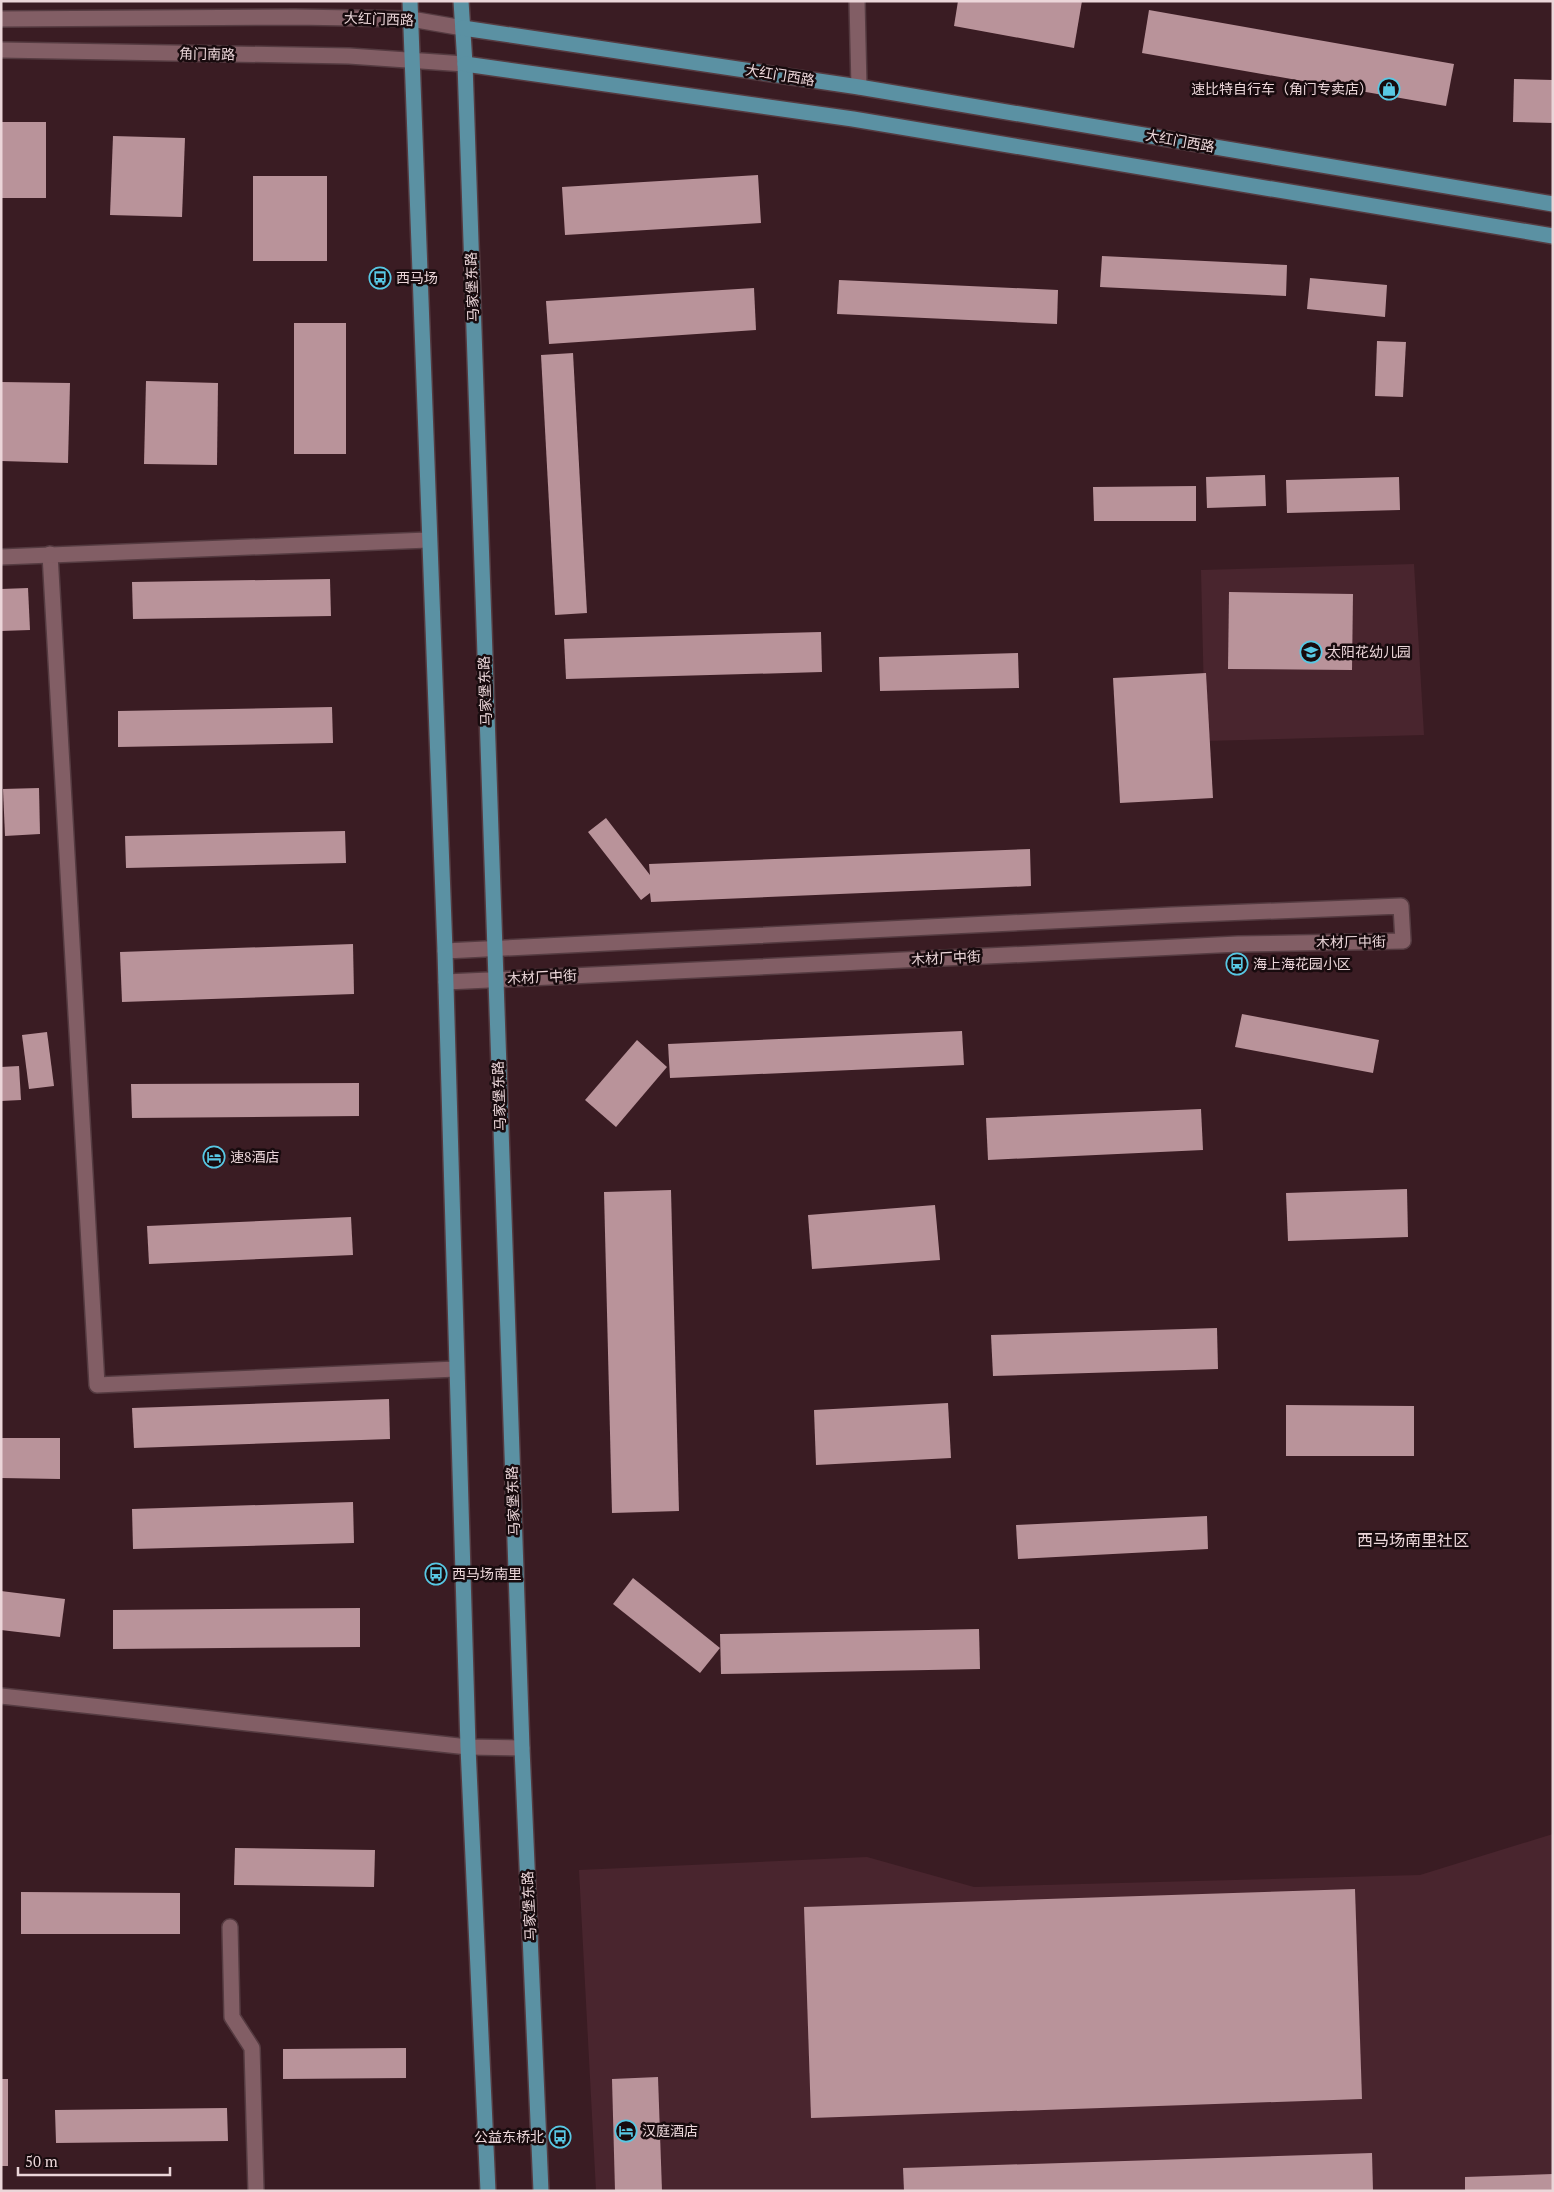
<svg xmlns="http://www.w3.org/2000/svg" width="1554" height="2192" viewBox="0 0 1554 2192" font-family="'PT Serif','Noto Sans SC',serif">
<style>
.built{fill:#49252e}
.building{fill:#b9939a}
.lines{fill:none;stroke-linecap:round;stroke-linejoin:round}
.minor-casing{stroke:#553b41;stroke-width:18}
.major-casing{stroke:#553b41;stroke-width:18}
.minor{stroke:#825e65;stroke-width:15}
.major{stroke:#5b91a3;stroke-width:15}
.labels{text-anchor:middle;stroke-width:5;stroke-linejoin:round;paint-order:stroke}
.street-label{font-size:14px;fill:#ebd6d9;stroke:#180b0e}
.poi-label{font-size:14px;fill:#ebd6d9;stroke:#180b0e;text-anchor:start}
.quarter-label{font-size:16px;fill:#ebd6d9;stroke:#180b0e}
</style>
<rect width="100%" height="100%" fill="#3a1c23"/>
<g class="built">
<polygon points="1414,564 1424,735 1205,741 1201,570"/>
<polygon points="1553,1834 1553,2191 596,2191 579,1870 867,1857 974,1887 1420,1875"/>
</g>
<g class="building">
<polygon points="958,1 1082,1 1074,48 954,26"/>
<polygon points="1149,10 1454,64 1446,106 1142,53"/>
<polygon points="1514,79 1553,80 1553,123 1513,122"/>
<rect x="1" y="122" width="45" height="76"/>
<polygon points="113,136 185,138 182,217 110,215"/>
<polygon points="758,175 761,223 565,235 562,187"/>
<rect x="253" y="176" width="74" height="85"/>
<polygon points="1102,256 1287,265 1286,296 1100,287"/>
<polygon points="1310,278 1387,285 1385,317 1307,309"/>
<polygon points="839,280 1058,290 1057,324 837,314"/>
<polygon points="754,288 756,330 549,344 546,301"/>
<rect x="294" y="323" width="52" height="131"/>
<polygon points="1377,341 1406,342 1403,397 1375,396"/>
<polygon points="573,353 587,613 555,615 541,355"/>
<polygon points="146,381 218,383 217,465 144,464"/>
<polygon points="1,382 70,383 68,463 1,461"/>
<polygon points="1265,475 1266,506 1207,508 1206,477"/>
<polygon points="1399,477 1400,510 1287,513 1286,480"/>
<polygon points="1196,486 1196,521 1094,521 1093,487"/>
<polygon points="330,579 331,616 133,619 132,582"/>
<polygon points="28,588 30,630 1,631 1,589"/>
<polygon points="1229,592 1353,594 1352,670 1228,669"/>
<polygon points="821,632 822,672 566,679 564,639"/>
<polygon points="1018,653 1019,688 880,691 879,657"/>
<polygon points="1206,673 1213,798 1120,803 1113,678"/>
<polygon points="332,707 333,743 118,747 118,711"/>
<polygon points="39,788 40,834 5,836 3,789"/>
<polygon points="606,818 650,875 649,864 1030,849 1031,886 651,902 650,893 641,900 588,832"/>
<polygon points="345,831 346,863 126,868 125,836"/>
<polygon points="353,944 354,994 122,1002 120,952"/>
<polygon points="1242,1014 1379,1040 1373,1073 1235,1047"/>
<polygon points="962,1031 964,1065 670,1078 668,1044"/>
<polygon points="47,1032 54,1086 29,1089 22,1035"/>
<polygon points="637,1040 667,1067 616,1127 585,1100"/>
<polygon points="19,1066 21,1100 1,1101 1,1067"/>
<polygon points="359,1083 359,1116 132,1118 131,1084"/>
<polygon points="1201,1109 1203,1150 988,1160 986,1118"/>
<polygon points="1407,1189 1408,1237 1288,1241 1286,1193"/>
<polygon points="671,1190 679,1511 612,1513 604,1192"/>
<polygon points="935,1205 940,1260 812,1269 808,1215"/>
<polygon points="351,1217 353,1255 149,1264 147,1226"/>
<polygon points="1217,1328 1218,1369 993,1376 991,1335"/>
<polygon points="389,1399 390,1439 134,1448 132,1408"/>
<polygon points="948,1403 951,1458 816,1465 814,1410"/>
<polygon points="1286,1405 1414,1406 1414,1456 1286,1456"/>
<polygon points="1,1438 60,1438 60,1479 1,1478"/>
<polygon points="353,1502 354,1543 133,1549 132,1509"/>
<polygon points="1207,1516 1208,1549 1018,1559 1016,1525"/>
<polygon points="633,1578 720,1648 700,1673 613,1604"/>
<polygon points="1,1591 65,1599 60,1637 1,1630"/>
<polygon points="360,1608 360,1647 113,1649 113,1610"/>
<polygon points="979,1629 980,1669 721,1674 720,1634"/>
<polygon points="235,1848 375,1850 374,1887 234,1885"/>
<polygon points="1355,1889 1362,2099 811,2118 804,1907"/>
<polygon points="21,1892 180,1893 180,1934 21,1934"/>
<polygon points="406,2048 406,2078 283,2079 283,2049"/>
<polygon points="658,2077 662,2191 615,2191 612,2079"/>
<rect x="1" y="2079" width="7" height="87"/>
<polygon points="227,2108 228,2141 56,2143 55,2110"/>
<polygon points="1372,2153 1373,2191 904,2191 903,2168"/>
<polygon points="1553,2174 1553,2191 1465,2191 1465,2177"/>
</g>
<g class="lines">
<g class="minor-casing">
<g id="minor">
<polyline points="857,1 859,87"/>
<polyline points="1,19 295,17 411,19 463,28"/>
<polyline points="1,50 349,56 465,64"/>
<polyline points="50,554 97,1385 456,1369"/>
<polyline points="1,557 428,540"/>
<polyline points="445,951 1172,915 1401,906 1403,941 1238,944 446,982"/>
<polyline points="1,1696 468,1747 522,1748"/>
<polyline points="230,1927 232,2017 252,2048 256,2191"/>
</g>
</g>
<g class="major-casing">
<g id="major">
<polyline points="410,1 445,951 468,1747 488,2191"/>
<polyline points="461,1 465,64 522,1748 541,2191"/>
<polyline points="463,28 859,87 1553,204"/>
<polyline points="465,64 853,119 1553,236"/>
</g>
</g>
<use href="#minor" class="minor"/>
<use href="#major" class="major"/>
</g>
<defs>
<g id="shop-ring" transform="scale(1.125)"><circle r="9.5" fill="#180b0e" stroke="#58c8e4" stroke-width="1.5"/><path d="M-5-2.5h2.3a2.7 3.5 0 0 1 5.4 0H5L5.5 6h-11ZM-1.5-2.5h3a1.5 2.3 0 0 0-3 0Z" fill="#58c8e4"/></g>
<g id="bus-ring" transform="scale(1.125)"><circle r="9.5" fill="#180b0e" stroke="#58c8e4" stroke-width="1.5"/><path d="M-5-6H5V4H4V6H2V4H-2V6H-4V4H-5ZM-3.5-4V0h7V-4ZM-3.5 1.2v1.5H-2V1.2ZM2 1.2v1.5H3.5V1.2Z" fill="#58c8e4"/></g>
<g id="school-ring" transform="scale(1.125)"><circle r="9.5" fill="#180b0e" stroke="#58c8e4" stroke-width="1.5"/><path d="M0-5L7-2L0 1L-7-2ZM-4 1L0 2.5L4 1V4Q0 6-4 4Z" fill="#58c8e4"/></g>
<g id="hotel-ring" transform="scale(1.125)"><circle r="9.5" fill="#180b0e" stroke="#58c8e4" stroke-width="1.5"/><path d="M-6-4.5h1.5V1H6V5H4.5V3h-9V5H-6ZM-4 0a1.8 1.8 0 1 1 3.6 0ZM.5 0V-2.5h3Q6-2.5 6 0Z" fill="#58c8e4"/></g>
</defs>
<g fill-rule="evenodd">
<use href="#shop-ring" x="1389" y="89"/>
<use href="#bus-ring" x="380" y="278"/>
<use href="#school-ring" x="1311" y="652"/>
<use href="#bus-ring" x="1237" y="964"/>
<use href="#hotel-ring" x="214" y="1157"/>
<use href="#bus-ring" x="436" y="1574"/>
<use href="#hotel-ring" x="626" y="2131"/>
<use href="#bus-ring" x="560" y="2137"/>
</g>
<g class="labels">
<g class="street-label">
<text transform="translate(379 19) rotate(2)" y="5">大红门西路</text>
<text transform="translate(207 54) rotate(1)" y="5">角门南路</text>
<text transform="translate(780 75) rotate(9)" y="5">大红门西路</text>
<text transform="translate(1180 141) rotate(10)" y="5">大红门西路</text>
<text transform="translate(472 287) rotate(-92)" y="5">马家堡东路</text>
<text transform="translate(485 691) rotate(-92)" y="5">马家堡东路</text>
<text transform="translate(1351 942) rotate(-1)" y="5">木材厂中街</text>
<text transform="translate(946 958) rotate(-3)" y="5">木材厂中街</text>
<text transform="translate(542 977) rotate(-3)" y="5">木材厂中街</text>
<text transform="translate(499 1096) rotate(-92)" y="5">马家堡东路</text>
<text transform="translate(513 1501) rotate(-92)" y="5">马家堡东路</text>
<text transform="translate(529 1906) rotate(-93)" y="5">马家堡东路</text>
</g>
<g class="poi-label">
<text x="1373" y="94" text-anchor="end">速比特自行车（角门专卖店）</text>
<text x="396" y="283">西马场</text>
<text x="1327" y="657">太阳花幼儿园</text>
<text x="1253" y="969">海上海花园小区</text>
<text x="230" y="1162">速8酒店</text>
<text x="452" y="1579">西马场南里</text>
<text x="642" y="2136">汉庭酒店</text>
<text x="544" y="2142" text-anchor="end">公益东桥北</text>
</g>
<g class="quarter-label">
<text x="1413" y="1546">西马场南里社区</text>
</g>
</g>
<rect width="1554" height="2192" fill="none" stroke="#ebd6d9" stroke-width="5"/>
<path d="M18 2167v8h152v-8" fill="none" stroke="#ebd6d9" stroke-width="2.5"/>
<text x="25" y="2167" font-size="15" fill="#ebd6d9" stroke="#180b0e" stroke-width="4" paint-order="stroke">50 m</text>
</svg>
